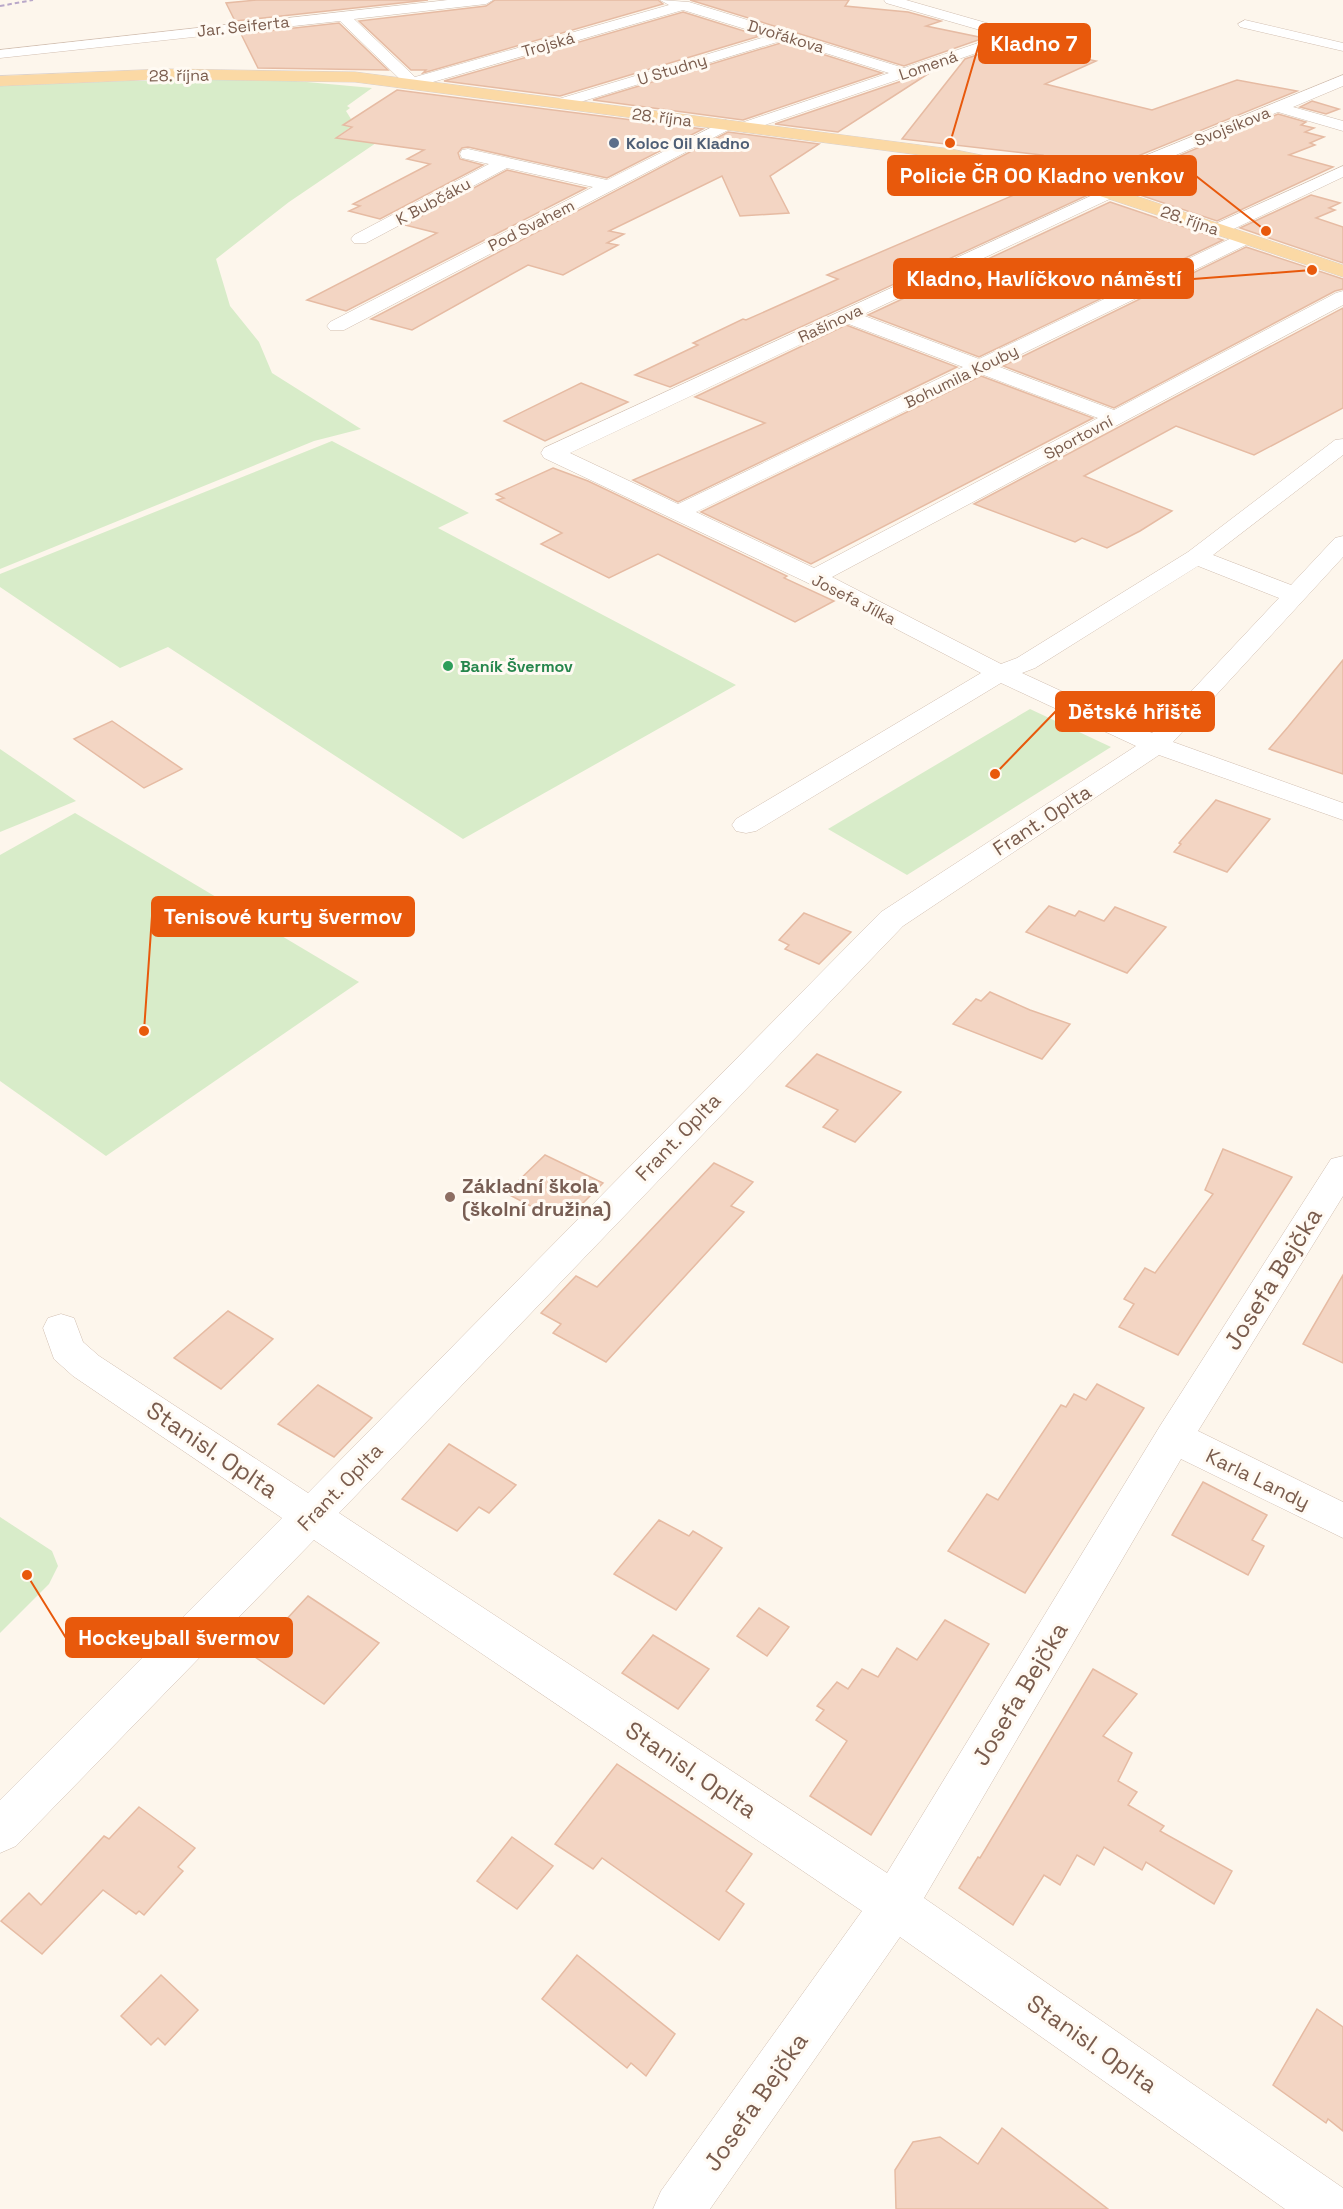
<svg xmlns="http://www.w3.org/2000/svg" width="1343" height="2209" viewBox="0 0 1343 2209" font-family="'Space Grotesk',sans-serif">
<style>
.green{fill:#d8ecc9}
.building{fill:#f3d5c3;stroke:#e6bba3;stroke-width:1.5}
.lines{fill:none;stroke-linecap:round;stroke-linejoin:round}
.minor-casing{stroke:#d1beb0;stroke-width:1}
.major-casing{stroke:#dad1cd;stroke-width:1}
.minor{fill:#fff;fill-rule:evenodd}
.major{fill:#fbd9a5;fill-rule:evenodd}
.rail{stroke:#b9a8c9;stroke-width:2;stroke-dasharray:4.5 3;stroke-linecap:butt}
.service-dot{fill:#5c6f8a;stroke:#fffaf3;stroke-width:2}
.leisure-dot{fill:#2e9e5b;stroke:#fffaf3;stroke-width:2}
.education-dot{fill:#8d6e63;stroke:#fffaf3;stroke-width:2}
.labels{text-anchor:middle;stroke-width:6;stroke-linejoin:round;paint-order:stroke}
.far-street-label{font-size:16px;fill:#7a5c4d;stroke:#fffaf3}
.far-service-label{font-size:16px;font-weight:bold;fill:#4e5e75;stroke:#fffaf3;text-anchor:start}
.far-leisure-label{font-size:16px;font-weight:bold;fill:#27864d;stroke:#fffaf3;text-anchor:start}
.street-label{font-size:20px;fill:#7a5c4d;stroke:#fffaf3}
.education-label{font-size:20px;font-weight:bold;fill:#785e54;stroke:#fffaf3;text-anchor:start}
.near-street-label{font-size:24px;fill:#7a5c4d;stroke:#fffaf3}
.leader{fill:none;stroke:#e8590c;stroke-width:2}
.callout-dot{fill:#e8590c;stroke:#fffaf3;stroke-width:2}
.callout{fill:#e8590c;stroke:#e8590c;stroke-width:2}
.callout-label{font-size:21px;text-anchor:middle;font-weight:bold;fill:#fff}
</style>
<rect width="100%" height="100%" fill="#fdf6ec"/>
<g class="green">
<polygon points="274,79 372,88 347,106 350,108 346,111 351,119 344,125 352,126 337,137 376,143 289,202 216,259 230,306 259,342 272,373 361,429 314,441 0,569 0,86 123,81"/>
<polygon points="332,441 469,513 438,528 736,685 463,839 168,647 120,668 0,587 0,574"/>
<polygon points="1030,709 1111,747 907,875 828,829"/>
<polygon points="0,749 76,801 0,832"/>
<polygon points="75,813 359,982 106,1156 0,1081 0,855"/>
<polygon points="0,1517 52,1551 58,1566 49,1584 0,1633"/>
</g>
<g class="building">
<polygon points="257,0 428,0 235,21 226,3"/>
<polygon points="495,0 658,0 663,4 423,73 426,70 411,70 359,21 486,6"/>
<polygon points="690,0 849,0 845,6 908,12 941,21 926,26 984,38 904,66"/>
<polygon points="683,12 760,36 560,96 444,81"/>
<polygon points="339,23 388,70 258,68 241,34"/>
<polygon points="784,42 882,73 743,120 593,100"/>
<polygon points="1004,42 1096,61 1045,84 1152,110 1237,80 1297,91 1084,178 1029,164 1042,155 902,139 965,59 995,49"/>
<polygon points="934,70 838,132 775,124"/>
<polygon points="397,90 703,129 607,178 468,147 462,148 458,153 460,159 483,165 380,219 349,211 360,206 353,204 430,164 407,159 424,150 336,138 352,127 343,125"/>
<polygon points="1312,101 1339,109 1326,114 1300,107"/>
<polygon points="1278,114 1306,122 1301,125 1314,128 1305,132 1324,137 1310,143 1315,145 1289,155 1333,167 1217,221 1110,185"/>
<polygon points="728,132 819,144 770,176 789,213 740,216 722,176 609,231 624,234 607,243 618,245 563,275 528,265 412,330 371,319"/>
<polygon points="507,170 586,188 346,311 307,300 437,233 405,225"/>
<polygon points="1013,175 1088,195 670,387 635,375 698,345 693,343 743,319 746,320 838,279 827,275 1028,189 997,186"/>
<polygon points="1311,195 1340,203 1329,208 1335,210 1316,218 1343,227 1343,263 1240,228"/>
<polygon points="1110,202 1223,240 979,357 868,315"/>
<polygon points="1246,247 1343,279 1343,289 1335,291 1114,408 1003,366"/>
<polygon points="1343,308 1343,408 1254,455 1176,426 1084,476 1172,511 1140,531 1107,548 1082,538 1075,542 974,504"/>
<polygon points="846,325 957,367 678,502 633,480 765,423 695,397"/>
<polygon points="981,376 1093,418 811,564 701,512"/>
<polygon points="581,383 628,402 545,441 504,421"/>
<polygon points="553,468 588,481 787,576 784,578 834,601 795,622 658,554 609,578 541,544 562,533 497,500 504,498 496,494"/>
<polygon points="1343,660 1343,774 1269,749 1288,727"/>
<polygon points="112,721 182,769 144,788 74,739"/>
<polygon points="1216,800 1270,819 1227,872 1174,852 1181,844 1179,843"/>
<polygon points="1049,906 1075,916 1079,911 1104,921 1115,907 1166,927 1127,973 1026,932"/>
<polygon points="804,913 851,932 819,964 785,949 789,945 779,940"/>
<polygon points="990,992 1030,1010 1070,1024 1042,1059 953,1024 976,999 981,1001"/>
<polygon points="817,1054 901,1092 855,1142 823,1127 838,1110 786,1086"/>
<polygon points="1223,1149 1292,1177 1178,1355 1119,1327 1134,1304 1124,1299 1145,1268 1155,1273 1213,1194 1205,1190"/>
<polygon points="545,1155 603,1183 568,1218 549,1208 544,1213 506,1193"/>
<polygon points="714,1163 753,1182 731,1206 744,1212 606,1362 553,1333 561,1324 541,1313 576,1276 597,1287"/>
<polygon points="1343,1275 1343,1363 1303,1344"/>
<polygon points="228,1311 273,1339 221,1389 174,1358"/>
<polygon points="1097,1384 1144,1408 1025,1593 948,1551 987,1494 998,1500 1061,1405 1066,1407 1074,1394 1086,1400"/>
<polygon points="318,1385 372,1418 334,1457 278,1424"/>
<polygon points="449,1444 516,1485 489,1513 479,1507 457,1531 402,1499"/>
<polygon points="1203,1482 1267,1515 1252,1540 1264,1546 1248,1575 1172,1535"/>
<polygon points="659,1520 689,1536 693,1531 722,1548 676,1610 614,1574"/>
<polygon points="308,1596 379,1643 324,1704 252,1655 257,1639 267,1628 283,1623"/>
<polygon points="759,1608 789,1627 767,1656 737,1636"/>
<polygon points="945,1620 989,1644 871,1835 810,1796 847,1741 816,1720 824,1710 817,1706 837,1682 848,1689 862,1669 878,1677 897,1648 917,1660"/>
<polygon points="653,1635 709,1669 678,1709 622,1673"/>
<polygon points="1093,1669 1137,1694 1103,1736 1132,1753 1118,1781 1137,1792 1128,1805 1164,1826 1160,1831 1232,1871 1214,1904 1146,1862 1142,1870 1104,1847 1094,1865 1077,1855 1060,1885 1044,1875 1013,1925 959,1888 978,1857 980,1858"/>
<polygon points="617,1764 752,1854 726,1891 744,1904 719,1940 602,1858 593,1869 555,1844"/>
<polygon points="139,1807 195,1848 178,1867 183,1871 144,1915 139,1911 136,1914 103,1890 42,1954 1,1921 29,1893 41,1905 104,1836 109,1839"/>
<polygon points="512,1837 553,1866 517,1909 477,1881"/>
<polygon points="577,1955 675,2034 646,2076 631,2063 627,2068 542,1999"/>
<polygon points="161,1975 198,2010 165,2045 158,2038 151,2045 121,2016"/>
<polygon points="1317,2009 1343,2027 1343,2131 1328,2119 1326,2123 1273,2085"/>
<polygon points="1002,2128 1108,2209 896,2209 895,2170 913,2142 940,2137 978,2164"/>
</g>
<g class="lines">
<g class="minor-casing">
<g id="minor">
<polygon points="448,0 493,0 486,4 354,19 415,77 669,5 660,0 689,2 904,68 984,41 992,36 987,32 886,3 884,0 906,0 997,26 1007,37 994,47 744,132 738,130 736,127 738,124 889,73 784,40 567,106 555,106 553,103 555,100 768,36 683,10 412,88 407,86 340,21 0,58 0,50"/>
<polygon points="1245,20 1343,43 1343,51 1240,27 1238,24"/>
<polygon points="1343,75 1343,86 1293,107 1343,121 1343,131 1278,112 1093,190 1081,190 1078,186 1081,182"/>
<polygon points="726,120 734,125 732,128 344,330 330,330 327,326 330,322 593,187 507,168 366,243 354,243 351,239 354,235 489,164 462,158 460,154 462,150 468,149 607,180"/>
<polygon points="1343,166 1343,177 1225,233 1213,233 1210,229 1213,225"/>
<path d="M1108,188L1114,189L1117,193L1114,197L862,315L979,359L1238,235H1250L1253,239L1250,243L997,366L1114,410L1336,293L1343,291V305L832,577L1001,664L1017,658L1188,552L1335,440L1343,439V455L1213,555L1291,585L1335,538L1343,536V557L1173,742L1343,803V820L1159,755L903,926L339,1513L887,1873L1160,1426L1331,1159L1343,1156V1196L1198,1431L1343,1502V1538L1181,1459L924,1898L1343,2188V2209H1285L900,1937L710,2209H653L661,2191L862,1911L314,1540L16,1846L0,1853V1800L282,1518L73,1376L54,1359L43,1328L48,1318L61,1314L74,1318L83,1342L99,1356L308,1493L881,912L1136,746L1001,683L756,831L746,833L736,831L732,825L736,819L981,673L806,582L544,458L541,453L544,448ZM846,323L963,367L678,504L570,453ZM981,374L1098,418L814,568L696,512ZM1198,566L1279,598L1152,733L1022,673L1035,668Z"/>
</g>
</g>
<g class="major-casing">
<polygon id="major" points="166,69 355,72 951,149 1001,159 1106,186 1343,265 1343,277 1094,194 1001,169 951,159 355,82 166,79 0,86 0,76"/>
</g>
<use href="#minor" class="minor"/>
<use href="#major" class="major"/>
<polyline class="rail" points="0,6 33,0"/>
</g>
<circle class="service-dot" cx="614" cy="143" r="6"/>
<circle class="leisure-dot" cx="448" cy="666" r="6"/>
<circle class="education-dot" cx="450" cy="1197" r="6"/>
<g class="labels">
<g class="far-street-label">
<text transform="translate(243 26) rotate(-6)" y="6">Jar. Seiferta</text>
<text transform="translate(786 36) rotate(17)" y="6">Dvořákova</text>
<text transform="translate(548 44) rotate(-16)" y="6">Trojská</text>
<text transform="translate(928 65) rotate(-19)" y="6">Lomená</text>
<text transform="translate(672 69) rotate(-17)" y="6">U Studny</text>
<text transform="translate(179 75) rotate(-1)" y="6">28. října</text>
<text transform="translate(662 117) rotate(7)" y="6">28. října</text>
<text transform="translate(1232 126) rotate(-22)" y="6">Svojsíkova</text>
<text transform="translate(433 201) rotate(-28)" y="6">K Bubčáku</text>
<text transform="translate(1190 220) rotate(19)" y="6">28. října</text>
<text transform="translate(531 225) rotate(-27)" y="6">Pod Svahem</text>
<text transform="translate(830 323) rotate(-25)" y="6">Rašínova</text>
<text transform="translate(961 376) rotate(-26)" y="6">Bohumila Kouby</text>
<text transform="translate(1078 437) rotate(-28)" y="6">Sportovní</text>
<text transform="translate(854 599) rotate(27)" y="6">Josefa Jílka</text>
</g>
<g class="far-service-label">
<text x="626" y="149">Koloc Oil Kladno</text>
</g>
<g class="far-leisure-label">
<text x="460" y="672">Baník Švermov</text>
</g>
<g class="street-label">
<text transform="translate(1042 820) rotate(-33)" y="7">Frant. Oplta</text>
<text transform="translate(678 1137) rotate(-46)" y="7">Frant. Oplta</text>
<text transform="translate(1258 1479) rotate(26)" y="7">Karla Landy</text>
<text transform="translate(340 1487) rotate(-46)" y="7">Frant. Oplta</text>
</g>
<g class="education-label">
<text x="462" y="1193">Základní škola<tspan x="462" dy="23">(školní družina)</tspan></text>
</g>
<g class="near-street-label">
<text transform="translate(1273 1279) rotate(-58)" y="8">Josefa Bejčka</text>
<text transform="translate(212 1450) rotate(34)" y="8">Stanisl. Oplta</text>
<text transform="translate(1020 1694) rotate(-59)" y="8">Josefa Bejčka</text>
<text transform="translate(691 1770) rotate(34)" y="8">Stanisl. Oplta</text>
<text transform="translate(1092 2044) rotate(35)" y="8">Stanisl. Oplta</text>
<text transform="translate(756 2102) rotate(-55)" y="8">Josefa Bejčka</text>
</g>
</g>
<path class="leader" d="M950 143L979 44M1266 231L1196 176M1312 270L1193 279M995 774L1056 711M144 1031L152 916M27 1575L66 1638"/>
<g class="callout-dot">
<circle cx="950" cy="143" r="6"/>
<circle cx="1266" cy="231" r="6"/>
<circle cx="1312" cy="270" r="6"/>
<circle cx="995" cy="774" r="6"/>
<circle cx="144" cy="1031" r="6"/>
<circle cx="27" cy="1575" r="6"/>
</g>
<g class="callout">
<rect x="979" y="24" width="111" height="39" rx="6"/>
<rect x="888" y="156" width="308" height="39" rx="6"/>
<rect x="894" y="259" width="299" height="39" rx="6"/>
<rect x="1056" y="692" width="158" height="39" rx="6"/>
<rect x="152" y="897" width="262" height="39" rx="6"/>
<rect x="66" y="1618" width="226" height="39" rx="6"/>
</g>
<g class="callout-label">
<text x="1034" y="51">Kladno 7</text>
<text x="1042" y="183">Policie ČR OO Kladno venkov</text>
<text x="1044" y="286">Kladno, Havlíčkovo náměstí</text>
<text x="1135" y="719">Dětské hřiště</text>
<text x="283" y="924">Tenisové kurty švermov</text>
<text x="179" y="1645">Hockeyball švermov</text>
</g>
</svg>
